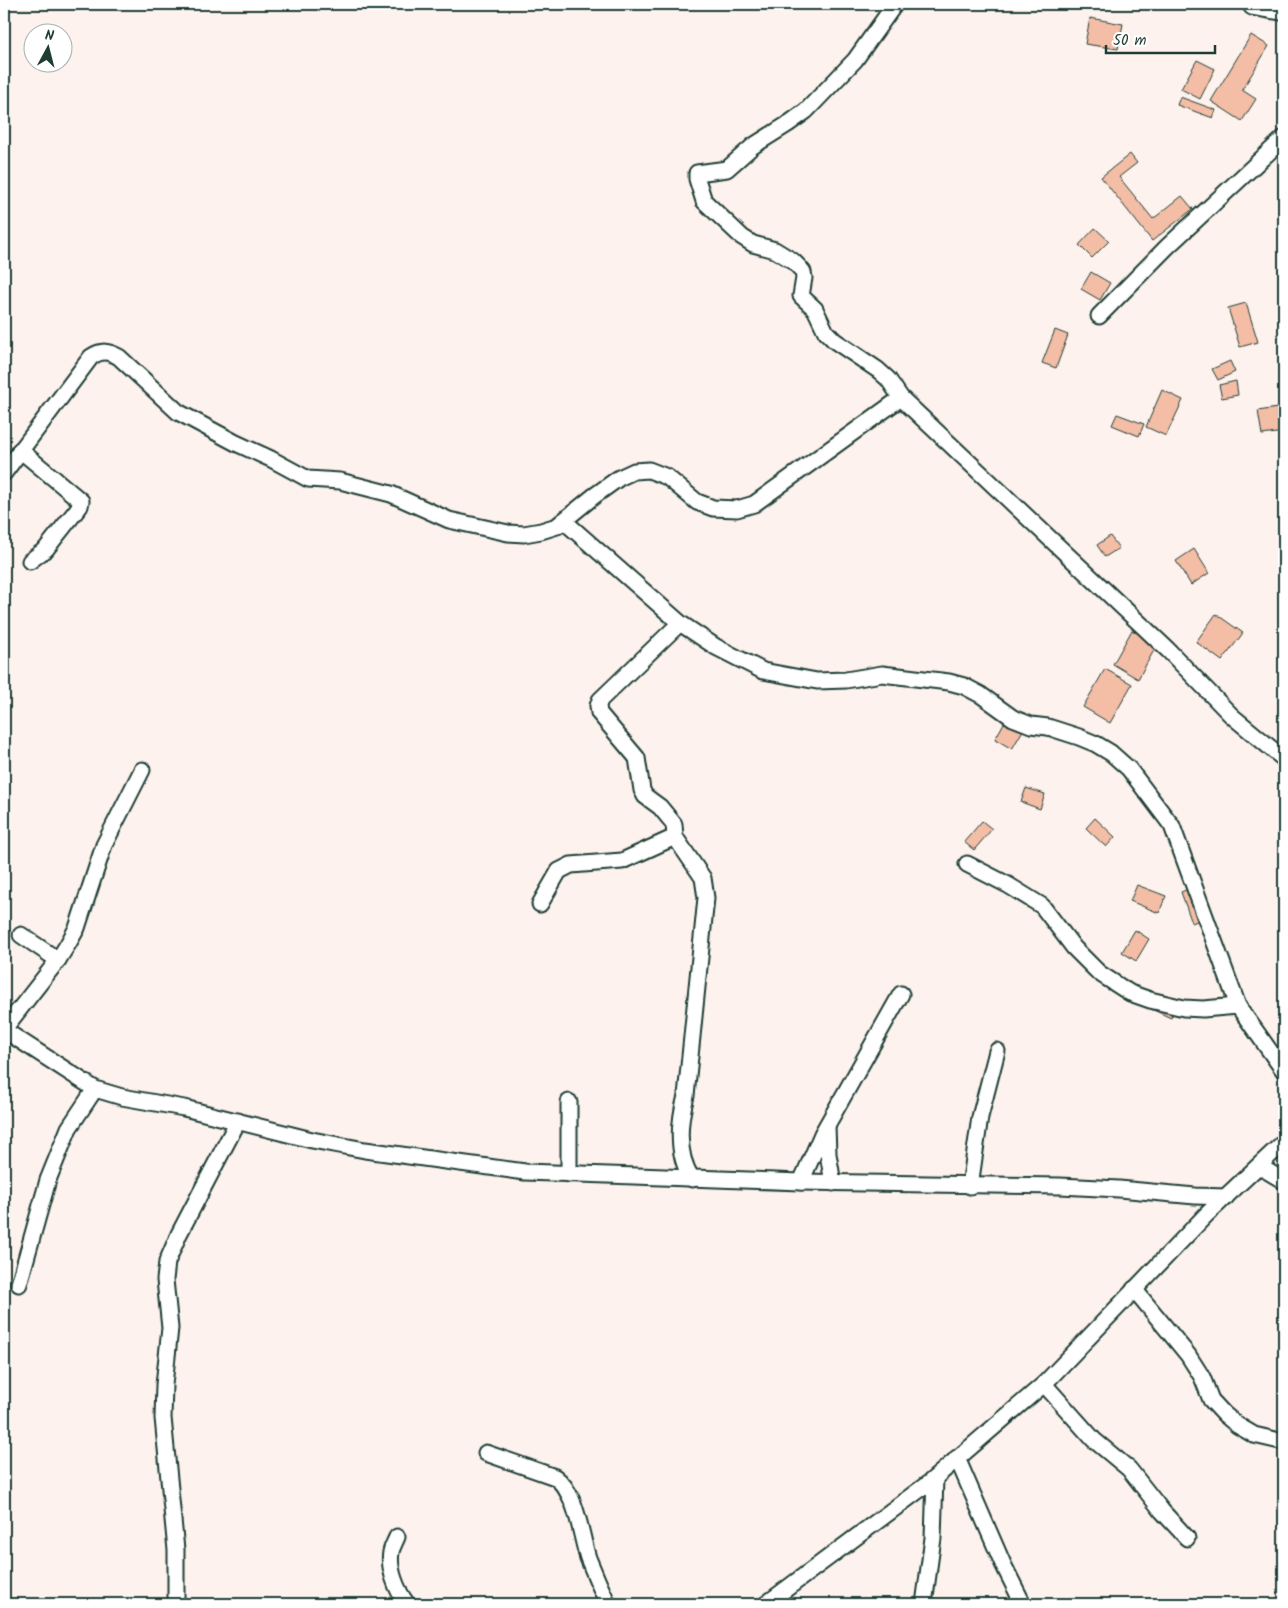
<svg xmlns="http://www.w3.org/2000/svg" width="1288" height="1608" viewBox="0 0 1288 1608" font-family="Kalam,sans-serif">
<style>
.building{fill:#f3bda6;stroke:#1f3d34}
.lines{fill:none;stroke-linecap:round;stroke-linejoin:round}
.street-casing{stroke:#1f3d34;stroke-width:19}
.secondary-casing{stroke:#1f3d34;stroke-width:26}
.street{stroke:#fff;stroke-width:15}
.secondary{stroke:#fff;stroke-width:22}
</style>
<rect width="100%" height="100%" fill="#fdf2ed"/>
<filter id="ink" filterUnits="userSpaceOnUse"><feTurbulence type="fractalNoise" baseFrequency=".02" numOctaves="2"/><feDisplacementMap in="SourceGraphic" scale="10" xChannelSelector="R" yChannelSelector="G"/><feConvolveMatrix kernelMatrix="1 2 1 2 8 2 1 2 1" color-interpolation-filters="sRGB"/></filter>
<g filter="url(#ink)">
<g class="building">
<polygon points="1090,18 1123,24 1118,49 1085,44"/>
<polygon points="1251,35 1269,46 1242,90 1256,99 1242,121 1211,101"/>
<polygon points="1197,60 1215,69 1200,99 1181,89"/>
<polygon points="1180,97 1216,110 1213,118 1177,105"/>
<polygon points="1130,154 1137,163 1119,177 1153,219 1182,196 1193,209 1152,241 1101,177"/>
<polygon points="1095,228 1109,241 1092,258 1079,245"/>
<polygon points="1091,272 1110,283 1100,300 1081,289"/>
<polygon points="1246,303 1258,342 1240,347 1228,308"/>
<polygon points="1055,330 1068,335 1056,368 1042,363"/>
<polygon points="1230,361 1235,372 1218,380 1212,369"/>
<polygon points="1236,381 1238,395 1222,398 1219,385"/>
<polygon points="1162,390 1183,400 1166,436 1146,427"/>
<polygon points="1284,407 1284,432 1262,435 1258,411"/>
<polygon points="1117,414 1144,424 1139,436 1112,425"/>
<polygon points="1110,536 1119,548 1105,557 1097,545"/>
<polygon points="1194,549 1209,573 1191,585 1176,561"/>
<polygon points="1216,614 1243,633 1222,661 1196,642"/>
<polygon points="1132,630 1157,645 1138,679 1113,664"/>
<polygon points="1105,669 1132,684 1110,723 1083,707"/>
<polygon points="1008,716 1026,725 1012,749 995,739"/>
<polygon points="1026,788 1045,794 1040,809 1021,802"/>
<polygon points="1095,818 1115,837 1106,847 1086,828"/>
<polygon points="982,821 992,829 974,850 964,842"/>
<polygon points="1137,885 1166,896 1159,913 1130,901"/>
<polygon points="1196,886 1207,917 1192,923 1181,892"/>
<polygon points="1135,930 1149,939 1136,961 1122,952"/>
<polygon points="1142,1005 1176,1006 1171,1018"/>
</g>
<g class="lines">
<g class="street-casing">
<g id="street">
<polyline points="895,4 855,60 806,111 788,124 753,146 727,169 697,173 697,179 704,201 742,237 753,244 775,250 793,261 799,267 803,272 804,278 801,296 815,309 826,332 835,341 878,370 888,379 901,398 1168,650 1232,716 1284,759"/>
<polyline points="1099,316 1167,247 1284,138"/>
<polyline points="20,450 81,501 80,506 46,549 30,561"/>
<path d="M4,473L91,357C102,350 108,351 119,357L178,412L236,443L271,459L308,479L340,481L391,494L449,520L508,533L524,534L541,531L557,526L594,496L619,478L634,471L649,470L667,477L697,502L713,508L737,509L754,504L901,398"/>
<polyline points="564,521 680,623 716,647 763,671 817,681 846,680 882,674 949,682 964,686 981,695 1013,718 1031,725 1048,727 1079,737 1096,744 1111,753 1129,769 1172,826 1238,1006 1284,1071"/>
<path d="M680,623L600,700L598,706L599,713L637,758L642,790L645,796L660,807L674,824L675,837L703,878L706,898L686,1096C679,1122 676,1154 692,1179"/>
<polyline points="967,864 1008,885 1042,906 1074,948 1099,973 1130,993 1150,1000 1184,1008 1203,1009 1238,1006"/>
<polyline points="540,904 559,871 571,865 622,861 675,837"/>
<polyline points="21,935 58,960"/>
<polyline points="4,1029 58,960 68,944 77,928 104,845 142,770"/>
<polyline points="4,1030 95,1089 122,1097 184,1108 312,1140 365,1150 525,1172 801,1182 1060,1186 1119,1189 1195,1196 1226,1197"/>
<polyline points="569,1102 569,1174"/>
<polyline points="827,1126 828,1154 833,1183"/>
<polyline points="1259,1166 1284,1181"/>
<polyline points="801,1182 822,1134 901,994"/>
<polyline points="970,1186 980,1117 997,1051"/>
<polyline points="19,1284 48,1180 69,1128 95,1089"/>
<polyline points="1134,1289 1188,1355 1202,1377 1211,1400 1224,1414 1237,1425 1254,1435 1284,1442"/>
<polyline points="1044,1384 1094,1440 1129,1469 1162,1511 1187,1538"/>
<path d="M486,1453L555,1477C577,1493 580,1533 588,1558C594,1573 601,1589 608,1604"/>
<polyline points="957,1458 1003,1564 1023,1604"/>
<path d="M397,1537C395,1542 392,1547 391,1552C388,1569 397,1591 407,1604"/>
<polyline points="176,1604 176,1550 163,1418 164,1385 170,1328 165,1280 167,1262 179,1234 238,1121"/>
<polyline points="766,1604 930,1482 1044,1384 1206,1215 1284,1142"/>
<polyline points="924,1604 933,1538 935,1478"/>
</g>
</g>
<g class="secondary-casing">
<polyline id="secondary" points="1254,4 1284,9"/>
</g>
<use href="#street" class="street"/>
<use href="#secondary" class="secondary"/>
</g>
</g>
<rect width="1288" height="1608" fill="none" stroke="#fff" stroke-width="20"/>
<rect x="10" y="10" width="1268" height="1588" fill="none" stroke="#1f3d34" stroke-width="2" filter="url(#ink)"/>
<g transform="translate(48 48) rotate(7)"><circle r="24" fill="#ffffff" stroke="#a5b1ae"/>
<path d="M0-4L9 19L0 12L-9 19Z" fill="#1f3d34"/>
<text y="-8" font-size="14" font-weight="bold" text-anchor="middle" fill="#1f3d34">N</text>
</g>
<path d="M1106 45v8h109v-8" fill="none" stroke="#1f3d34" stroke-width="2.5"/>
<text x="1113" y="45" font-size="15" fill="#1f3d34" stroke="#ffffff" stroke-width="4" paint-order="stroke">50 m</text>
</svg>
